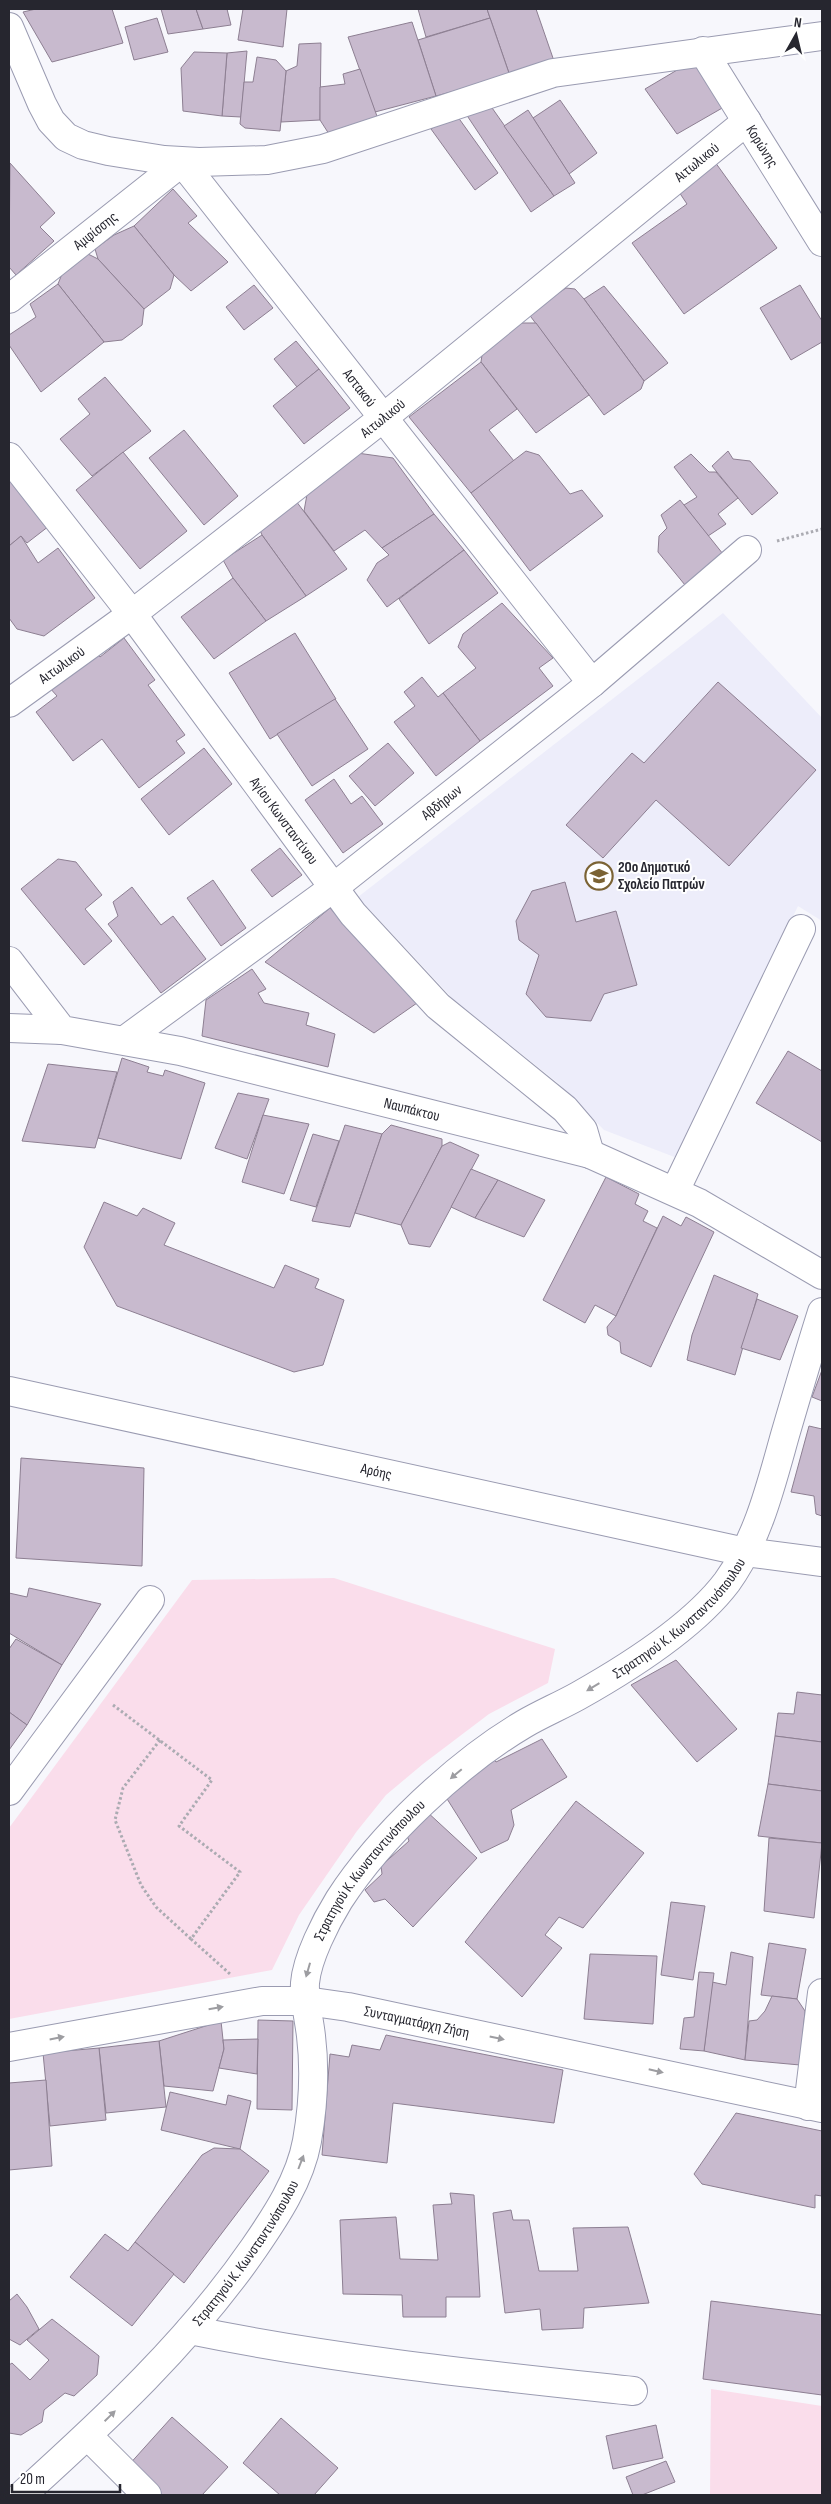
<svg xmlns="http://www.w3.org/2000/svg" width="831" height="2504" viewBox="0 0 831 2504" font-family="'Sofia Sans Condensed',sans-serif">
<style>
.built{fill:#ededfa}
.green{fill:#faddeb}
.building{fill:#c8bace;stroke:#8d7f92}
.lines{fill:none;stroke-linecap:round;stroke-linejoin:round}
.minor-casing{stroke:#9a9bb1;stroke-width:30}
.tertiary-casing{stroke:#9a9bb1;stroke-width:30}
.path{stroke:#ababb2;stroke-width:3;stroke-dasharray:2.5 2.5;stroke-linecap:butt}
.minor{stroke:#fff;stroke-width:28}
.tertiary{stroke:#fff;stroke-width:28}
.oneway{fill:#9d9da1}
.labels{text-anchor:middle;stroke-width:4;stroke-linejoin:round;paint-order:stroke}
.street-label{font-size:15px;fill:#26262f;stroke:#fff}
.poi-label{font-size:15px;font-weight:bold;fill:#26262f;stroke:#fff;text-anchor:start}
</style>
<rect width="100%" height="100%" fill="#f7f7fc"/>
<polygon class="built" points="723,613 822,718 822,921 798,906 677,1158 604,1130 558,1083 455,1001 358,897"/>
<g class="green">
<polygon points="334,1578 555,1649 548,1683 489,1714 423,1764 386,1795 357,1831 299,1915 272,1970 9,2019 9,1828 192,1580"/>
<polygon points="711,2389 822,2406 822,2495 710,2495"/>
</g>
<g class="building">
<polygon points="36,9 112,9 123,43 52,62 23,12"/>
<polygon points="161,9 196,9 203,29 168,34"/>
<polygon points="196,9 227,9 231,25 203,29"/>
<polygon points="243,9 287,9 283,47 238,40"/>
<polygon points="418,9 487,9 490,18 426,37"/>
<polygon points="487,9 536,9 554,61 510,76"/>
<polygon points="157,18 168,52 134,60 125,27"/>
<polygon points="490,18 510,76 436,96 418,40"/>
<polygon points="412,22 436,96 375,112 348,37"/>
<polygon points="321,43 320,120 281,122 286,71 297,66 299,44"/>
<polygon points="247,51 241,117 222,116 227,53"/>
<polygon points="194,52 227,53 222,116 183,111 181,68"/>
<polygon points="257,57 276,60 286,71 280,131 245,128 240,124 244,82 253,82"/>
<polygon points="694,60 724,107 677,134 645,89"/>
<polygon points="360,69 378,119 329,134 320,120 320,87 345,84 343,74"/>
<polygon points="560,100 597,153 569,174 533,118"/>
<polygon points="490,105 554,196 531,212 464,111"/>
<polygon points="528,110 575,183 554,196 504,126"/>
<polygon points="455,113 498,173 475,190 431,129"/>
<polygon points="715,162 777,248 684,314 632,243 687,204 677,189"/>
<polygon points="10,163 55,213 40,227 54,241 16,275 9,267"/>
<polygon points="173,189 197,216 188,223 228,262 191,291 174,275 134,226"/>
<polygon points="134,226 174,275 170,289 144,309 98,259 95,249 114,235"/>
<polygon points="88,254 98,259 144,309 142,325 122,340 104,342 58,284 64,269"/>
<polygon points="58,284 104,342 41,392 9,345 9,335 36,317 30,304"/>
<polygon points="254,285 273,308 244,330 226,307"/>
<polygon points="800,285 822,321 822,342 791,360 760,308"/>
<polygon points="604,286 668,363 644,381 584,299"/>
<polygon points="566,288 575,289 584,299 644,381 641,389 604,415 528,313"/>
<polygon points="520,323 536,323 589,395 536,433 481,362 482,355"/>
<polygon points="296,341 319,369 297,387 274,359"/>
<polygon points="481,362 517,409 489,430 514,461 471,493 409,417"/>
<polygon points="319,369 350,408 304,444 273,406"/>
<polygon points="105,377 151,431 92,476 60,439 90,414 78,399"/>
<polygon points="184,430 238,496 204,525 149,458"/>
<polygon points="526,451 539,455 570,494 582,490 603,516 530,571 471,493"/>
<polygon points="728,451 733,459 750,461 778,493 752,515 712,466"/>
<polygon points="123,452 187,531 140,569 76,490"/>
<polygon points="357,453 393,458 434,514 382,548 365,530 334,551 304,511 308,489"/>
<polygon points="691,454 709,472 716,472 738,498 718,514 726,524 708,536 684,505 697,497 674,467"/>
<polygon points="9,476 49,526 27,543 21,536 9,546"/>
<polygon points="680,500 723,554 685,585 658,552 659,536 667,528 661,515"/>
<polygon points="296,501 347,569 306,596 262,535 259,528"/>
<polygon points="434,514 464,550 387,607 367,580 377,563 389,555 382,548"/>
<polygon points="262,535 306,596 266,621 233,578 223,560"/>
<polygon points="21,536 38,563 58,548 95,598 44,636 17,629 9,618 9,546"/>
<polygon points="464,550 498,593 429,644 399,599"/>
<polygon points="233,578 266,621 214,659 181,617"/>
<polygon points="502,603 553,658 539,668 553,686 480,741 443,693 476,668 458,647 463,634"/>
<polygon points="295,633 336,699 270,739 229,673"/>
<polygon points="124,638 155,680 148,685 185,735 176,741 185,753 139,788 102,739 73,761 36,712 57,696 49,687 96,651 100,657"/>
<polygon points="422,677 438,697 443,693 480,741 436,776 394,722 415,706 404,692"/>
<polygon points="718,682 816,770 729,866 656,800 603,858 566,825 632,753 644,763"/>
<polygon points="335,699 368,749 312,786 277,734"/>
<polygon points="388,743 414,773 375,806 349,776"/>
<polygon points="204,748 232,784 169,835 141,799"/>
<polygon points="334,779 351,804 362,796 383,824 343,853 305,800"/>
<polygon points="280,848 302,875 272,897 251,870"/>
<polygon points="58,859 76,862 102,895 85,909 112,941 84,965 21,889"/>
<polygon points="213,880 246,928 221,946 187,898"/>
<polygon points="565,882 576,922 616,911 637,985 604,994 591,1021 546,1017 526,994 539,955 519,940 516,921 532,891"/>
<polygon points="132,887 161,925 173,916 206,959 161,993 108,924 118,916 113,902"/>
<polygon points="330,908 417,1003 374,1033 265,962"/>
<polygon points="252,969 266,989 258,993 264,1003 309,1013 306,1025 335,1034 328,1067 202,1036 206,1000"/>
<polygon points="788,1051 822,1071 822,1142 756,1103"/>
<polygon points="122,1058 149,1067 147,1072 163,1076 165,1070 205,1083 181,1159 98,1138"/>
<polygon points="48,1064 117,1072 95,1148 22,1141"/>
<polygon points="238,1093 269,1099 247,1159 215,1148"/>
<polygon points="263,1115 309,1124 284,1194 242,1182"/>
<polygon points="345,1125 382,1134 350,1227 312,1221"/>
<polygon points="391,1125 442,1139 442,1146 401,1225 355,1213 382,1134"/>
<polygon points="313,1134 339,1141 316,1207 290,1200"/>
<polygon points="450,1142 479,1155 430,1247 409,1244 401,1225 442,1146"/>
<polygon points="471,1169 498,1180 475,1218 451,1207"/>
<polygon points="606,1177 639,1194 635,1204 648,1211 643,1221 657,1228 616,1316 595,1305 585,1323 543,1300"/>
<polygon points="498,1180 545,1200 524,1237 475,1218"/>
<polygon points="104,1202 137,1216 143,1208 175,1223 164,1245 274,1288 285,1265 319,1279 315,1288 344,1300 323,1365 294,1372 117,1306 84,1247"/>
<polygon points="663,1216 681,1226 686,1217 714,1232 651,1367 621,1353 620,1342 608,1335 607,1327 616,1316"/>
<polygon points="714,1275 758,1294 735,1375 687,1360 692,1335"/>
<polygon points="757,1299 798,1316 780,1360 741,1348"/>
<polygon points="822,1370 822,1401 812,1397"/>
<polygon points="809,1426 822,1429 822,1516 816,1514 814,1496 791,1492"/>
<polygon points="21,1458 144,1468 142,1566 16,1558"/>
<polygon points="29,1588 101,1604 62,1665 9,1633 9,1593 27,1597"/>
<polygon points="16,1639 62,1665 27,1725 9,1712 9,1649"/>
<polygon points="676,1660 737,1729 697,1762 631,1685"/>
<polygon points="797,1692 822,1695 822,1742 775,1736 778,1713 794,1714"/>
<polygon points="9,1712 27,1725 9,1750"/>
<polygon points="775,1736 822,1742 822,1791 768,1784"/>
<polygon points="542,1739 567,1777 511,1810 514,1825 508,1840 481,1853 444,1794 492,1757 496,1762"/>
<polygon points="768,1784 822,1791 822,1843 758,1836"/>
<polygon points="576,1801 644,1853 583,1928 559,1917 545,1935 562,1948 522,1997 465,1942"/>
<polygon points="425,1810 477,1858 413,1927 385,1899 374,1902 365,1890 382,1874 381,1866 409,1841 406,1833"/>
<polygon points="769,1838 822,1843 814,1918 764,1911"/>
<polygon points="671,1902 705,1906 693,1980 661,1975"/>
<polygon points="769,1943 806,1949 797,1999 761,1995"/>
<polygon points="731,1952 753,1957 745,2060 704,2051 712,1982 726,1985"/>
<polygon points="590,1954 657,1956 653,2024 584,2019"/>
<polygon points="699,1972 714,1973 704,2051 680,2049 684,2018 694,2017"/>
<polygon points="772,1996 797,1999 805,2011 800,2065 745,2060 749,2021 757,2020 765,2011"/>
<polygon points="258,2020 293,2021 292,2110 257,2109"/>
<polygon points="221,2021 224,2049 213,2091 164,2086 159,2041"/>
<polygon points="386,2035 563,2070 554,2123 393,2103 387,2163 322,2155 330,2054 349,2057 352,2045 380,2050"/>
<polygon points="258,2039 257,2074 219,2068 224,2049 223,2040"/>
<polygon points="159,2041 166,2107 106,2113 99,2048"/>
<polygon points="99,2048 106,2120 50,2126 43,2053"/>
<polygon points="46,2080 52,2166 9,2170 9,2083"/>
<polygon points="170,2092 226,2105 228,2095 251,2101 240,2149 161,2130"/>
<polygon points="736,2113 822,2131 822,2196 815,2195 815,2208 702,2184 694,2174"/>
<polygon points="214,2148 240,2149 269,2171 184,2283 135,2242 202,2155"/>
<polygon points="450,2193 474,2195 480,2297 446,2297 446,2317 403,2317 402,2295 343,2294 340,2220 396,2217 400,2259 438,2260 433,2205 452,2204"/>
<polygon points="511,2210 513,2220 529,2220 539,2271 578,2271 573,2228 628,2227 649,2303 584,2308 583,2328 542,2330 540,2309 505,2313 493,2213"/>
<polygon points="105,2234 128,2251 135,2242 174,2274 132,2326 70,2277"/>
<polygon points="17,2294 27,2307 39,2329 20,2345 9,2339 9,2301"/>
<polygon points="711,2301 822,2315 822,2395 703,2379"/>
<polygon points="52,2319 99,2356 97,2375 74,2396 65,2393 44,2410 42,2422 21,2435 9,2433 9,2365 12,2363 30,2380 49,2360 27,2340"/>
<polygon points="172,2417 228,2467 202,2495 159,2495 127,2467"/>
<polygon points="281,2418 338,2468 314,2495 280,2495 243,2463"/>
<polygon points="656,2425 663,2458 613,2469 606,2436"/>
<polygon points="666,2461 675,2482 642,2495 633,2495 626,2477"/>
</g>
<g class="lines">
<g class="minor-casing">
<g id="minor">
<polyline points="9,27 42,104 51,121 66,137 83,145 108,151 164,160 199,162 267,160 323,149 553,73 822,36"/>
<path id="s1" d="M703,51L822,242"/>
<path id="s2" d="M9,299L182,162L592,683"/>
<path id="s3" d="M9,457L132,614L353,914L438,1006L565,1109L583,1130L590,1154"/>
<path id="s4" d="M9,703L132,614L383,418L747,121"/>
<path id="s5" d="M9,961L62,1030L180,1051L590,1154L699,1203L822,1275"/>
<polyline points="9,1028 62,1030"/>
<path id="s6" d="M125,1040L333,888L592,683L747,550"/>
<polyline points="675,1191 801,929"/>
<polyline points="745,1552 822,1562"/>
<polyline points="9,1791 150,1600"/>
<path id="s7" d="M9,2047L262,2001H306L348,2007L822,2108"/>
<polyline points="808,2106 822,1993"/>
<path d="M190,2330C336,2360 485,2375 633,2391"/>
<polyline points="88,2436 147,2495"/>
<path id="s8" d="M22,2495C106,2419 189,2342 254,2248C276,2216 300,2180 307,2141C313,2107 315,2069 311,2036C309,2018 304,2001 305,1983C307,1958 326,1921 339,1900C381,1835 458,1763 524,1724C541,1714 560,1706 578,1696C626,1669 693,1627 727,1582C758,1539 771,1485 785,1435C797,1394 809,1353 822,1312"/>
</g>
</g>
<g class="tertiary-casing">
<g id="tertiary">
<path id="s9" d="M9,1391L745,1552"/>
</g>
</g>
<g class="path">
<polyline points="777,541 822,529"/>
<polyline points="113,1705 212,1780 179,1826 240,1872 191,1939 230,1974"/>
<polyline points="160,1740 123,1788 115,1820 141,1885 156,1907 191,1939"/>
</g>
<use href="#minor" class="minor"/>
<use href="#tertiary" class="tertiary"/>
</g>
<defs><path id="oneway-solid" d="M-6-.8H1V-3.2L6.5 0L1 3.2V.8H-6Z" transform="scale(1.25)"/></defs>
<g class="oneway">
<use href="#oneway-solid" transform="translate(593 1687) rotate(149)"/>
<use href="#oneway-solid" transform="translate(456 1774) rotate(140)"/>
<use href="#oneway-solid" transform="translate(308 1970) rotate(106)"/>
<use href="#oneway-solid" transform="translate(216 2008) rotate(-10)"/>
<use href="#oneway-solid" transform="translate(57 2038) rotate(-11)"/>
<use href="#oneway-solid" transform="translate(497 2038) rotate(12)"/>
<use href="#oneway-solid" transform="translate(656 2071) rotate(13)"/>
<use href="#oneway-solid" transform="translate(301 2162) rotate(-69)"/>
<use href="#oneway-solid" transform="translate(110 2416) rotate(-44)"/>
</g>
<defs>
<g id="school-ring" transform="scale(1.4375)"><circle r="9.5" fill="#fff" stroke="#7b6334" stroke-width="1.5"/><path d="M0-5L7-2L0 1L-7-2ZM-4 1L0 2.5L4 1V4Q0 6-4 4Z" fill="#7b6334"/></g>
</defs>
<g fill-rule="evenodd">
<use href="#school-ring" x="599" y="876"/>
</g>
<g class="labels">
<g class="street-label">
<text dy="5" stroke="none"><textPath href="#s1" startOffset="112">Κορώνης</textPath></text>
<text dy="5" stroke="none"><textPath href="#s4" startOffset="875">Αιτωλικού</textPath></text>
<text dy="5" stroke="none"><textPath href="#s2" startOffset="110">Αμφίσσης</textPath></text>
<text dy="5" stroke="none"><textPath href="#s2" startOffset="508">Αστακού</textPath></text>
<text dy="5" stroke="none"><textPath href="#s4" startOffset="470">Αιτωλικού</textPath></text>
<text dy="5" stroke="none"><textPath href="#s4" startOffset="65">Αιτωλικού</textPath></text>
<text dy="5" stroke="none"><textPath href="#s6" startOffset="396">Αβδήρων</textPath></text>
<text dy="5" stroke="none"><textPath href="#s3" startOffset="456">Αγίου Κωνσταντίνου</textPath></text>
<text dy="5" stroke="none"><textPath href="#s5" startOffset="446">Ναυπάκτου</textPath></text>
<text dy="5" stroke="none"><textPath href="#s9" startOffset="376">Αρόης</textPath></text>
<text dy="5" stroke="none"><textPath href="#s8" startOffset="1156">Στρατηγού Κ. Κωνσταντινόπουλου</textPath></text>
<text dy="5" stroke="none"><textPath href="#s8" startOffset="751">Στρατηγού Κ. Κωνσταντινόπουλου</textPath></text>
<text dy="5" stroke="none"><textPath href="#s7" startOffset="414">Συνταγματάρχη Ζήση</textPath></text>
<text dy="5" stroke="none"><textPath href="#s8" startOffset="331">Στρατηγού Κ. Κωνσταντινόπουλου</textPath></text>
</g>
<g class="poi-label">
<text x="618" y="872">20ο Δημοτικό<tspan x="618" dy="17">Σχολείο Πατρών</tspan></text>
</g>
</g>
<rect width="831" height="2504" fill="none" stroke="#26262f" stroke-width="20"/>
<g transform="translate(796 35) rotate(8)" stroke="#ffffff" stroke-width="4" paint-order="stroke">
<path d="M0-4L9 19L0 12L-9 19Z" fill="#26262f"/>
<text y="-8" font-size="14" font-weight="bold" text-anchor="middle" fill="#26262f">N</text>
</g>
<path d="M12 2484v8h108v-8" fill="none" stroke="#26262f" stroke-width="2.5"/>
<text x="20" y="2484" font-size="15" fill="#26262f" stroke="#ffffff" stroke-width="4" paint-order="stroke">20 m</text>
</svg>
